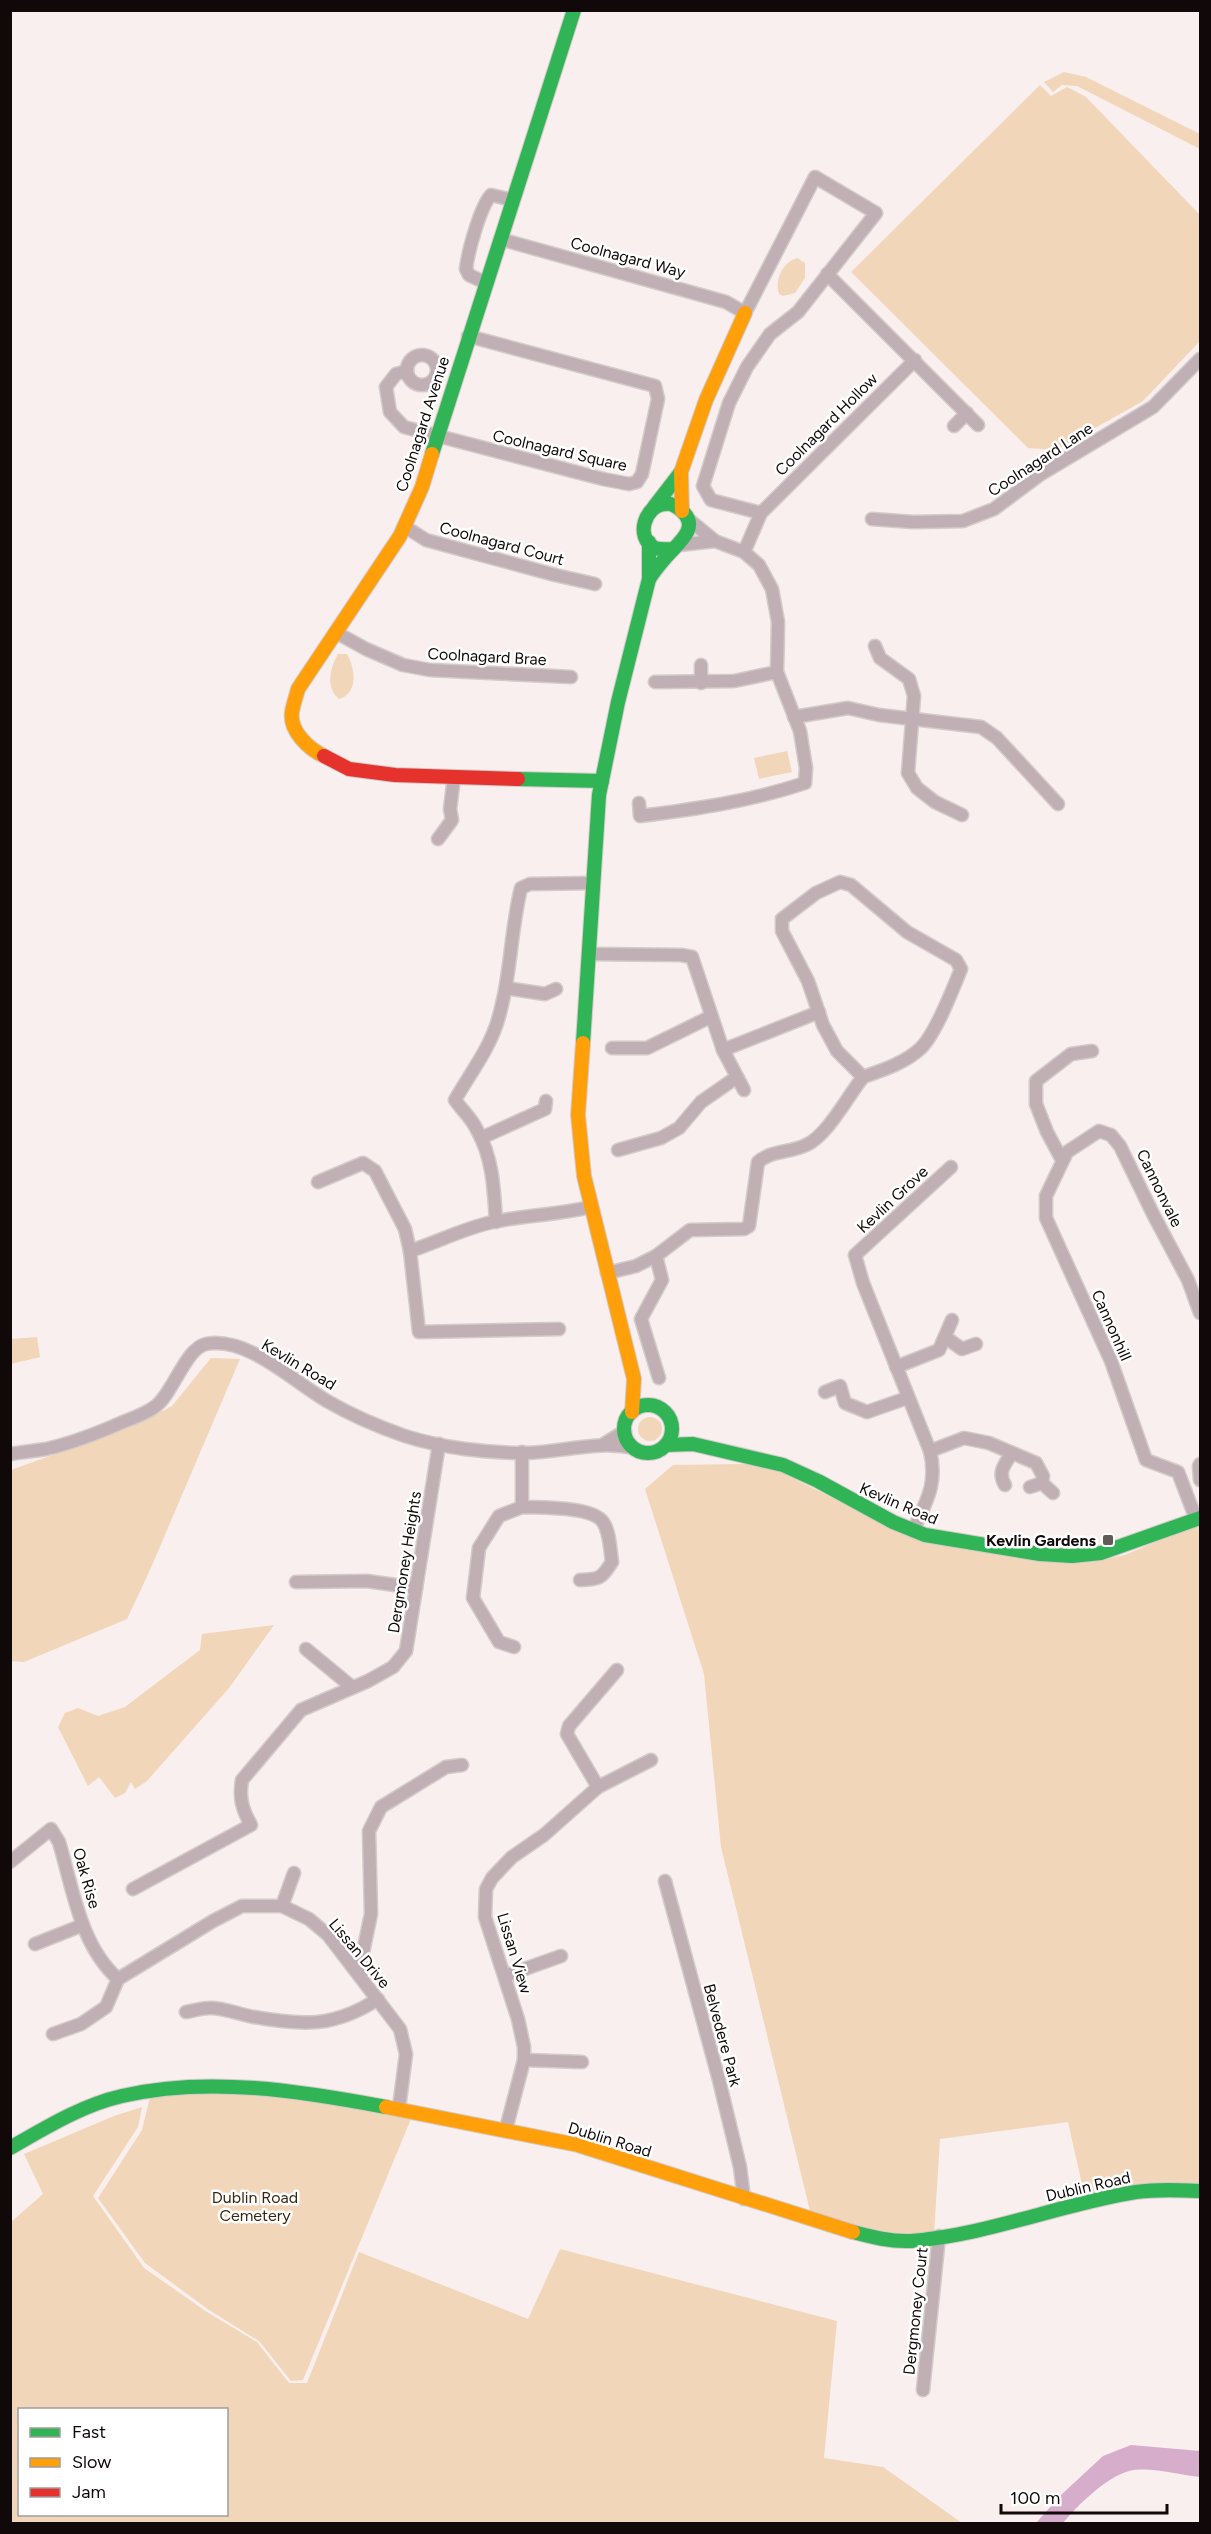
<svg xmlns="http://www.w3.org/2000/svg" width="1211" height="2534" viewBox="0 0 1211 2534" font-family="Figtree,sans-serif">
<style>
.green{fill:#f1d6b9;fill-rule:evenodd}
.water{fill:#d6adcb}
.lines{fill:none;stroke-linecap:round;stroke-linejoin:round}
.street-casing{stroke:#d3cbca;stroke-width:15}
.fast-casing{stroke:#d3cbca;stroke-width:16}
.slow-casing{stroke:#d3cbca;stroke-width:16}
.jam-casing{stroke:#d3cbca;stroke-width:16}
.street{stroke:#c0afb4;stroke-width:12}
.fast{stroke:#30b455;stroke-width:14}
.slow{stroke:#ff9f0a;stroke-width:14}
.jam{stroke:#e5322d;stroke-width:14}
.poi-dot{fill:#625a59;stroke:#fff;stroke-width:2}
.labels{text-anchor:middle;stroke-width:5;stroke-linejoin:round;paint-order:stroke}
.street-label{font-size:16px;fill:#110909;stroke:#fff}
.poi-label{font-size:16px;font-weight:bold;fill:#110909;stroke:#fff;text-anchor:end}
.park-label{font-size:16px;fill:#39270e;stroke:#fff}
</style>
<rect width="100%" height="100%" fill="#f9efee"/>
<g class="green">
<polygon points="1064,72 1086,77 1200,134 1200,149 1077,86 1062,85 1053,92 1044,82"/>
<polygon points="1040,85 1051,96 1067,87 1086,97 1200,215 1200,341 1143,401 1056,450 1028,448 851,272"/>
<path d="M797,258L805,263V278L795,293L783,296L779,294C774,280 783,262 797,258Z"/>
<path d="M338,654H347C355,668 359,693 339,699C325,687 330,668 338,654Z"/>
<polygon points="787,751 792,772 759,779 754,758"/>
<polygon points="37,1337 40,1357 11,1364 11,1339"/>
<polygon points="211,1358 240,1359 150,1570 127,1619 24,1662 11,1661 11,1470 138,1424 172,1406"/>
<circle cx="650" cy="1429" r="12"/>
<polygon points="746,1464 772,1468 869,1516 1096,1561 1125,1555 1200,1523 1200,2191 1086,2202 1068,2122 940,2139 934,2234 911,2241 812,2219 721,1847 704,1674 645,1489 673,1465"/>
<polygon points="274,1625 229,1688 147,1781 135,1789 131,1782 125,1793 115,1798 99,1777 88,1786 58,1727 65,1713 78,1708 98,1716 125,1707 200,1650 202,1634"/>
<polygon points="181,2093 249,2094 413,2114 303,2380 291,2381 259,2341 209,2310 145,2263 98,2198 142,2130 150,2097"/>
<path d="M142,2107L138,2127L93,2196L144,2268L207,2312L257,2342L289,2383H307L359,2252L528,2319L560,2249L837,2321L824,2458L883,2467L962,2523H11V2222L43,2194L24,2154L114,2116ZM20,2410H226V2514H20Z"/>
</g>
<path class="water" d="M1131,2445L1200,2451V2477C1180,2475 1149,2466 1129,2471C1105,2478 1078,2505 1063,2523H1036L1061,2495L1103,2456Z"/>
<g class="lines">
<g class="street-casing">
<g id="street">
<polyline points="500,239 726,302 745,313 815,177 876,213 798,312 770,334 747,367 729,403 703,486 711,500 761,513"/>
<polyline points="827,274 978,425"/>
<path d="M486,283L469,275L466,269C468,252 480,207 491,195L513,200"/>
<circle cx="422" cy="370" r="15"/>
<polyline points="407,371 396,374 386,387 390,412 404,427 603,479 629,484 637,482 642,474 658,399 655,386 468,336"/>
<polyline points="954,426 967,413"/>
<polyline points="872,519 913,522 963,521 994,509 1041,474 1153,407 1200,359"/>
<polyline points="404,526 426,540 555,575 595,584"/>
<polyline points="679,545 715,541"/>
<polyline points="744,552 761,513 915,360"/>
<polyline points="337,633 366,649 403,665 430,670 571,677"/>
<polyline points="875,646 880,658 909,679 914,696 908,773 917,788 935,802 962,815"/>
<polyline points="655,682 734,681 777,672"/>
<polyline points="701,683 701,665"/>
<polyline points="794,717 848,708 879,715 981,727 997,738 1058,804"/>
<path d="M639,803L640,816C697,809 751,801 805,783L806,768L800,731L777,672L778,622L772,589L759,565L744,552L715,541L687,518"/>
<polyline points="438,839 452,820 450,809 454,777"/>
<path d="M840,882L851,885L907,932L956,960L961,969C953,989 936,1033 921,1048C905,1063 883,1070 863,1077L837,1051L823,1025L808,981L782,931V919L816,893Z"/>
<polyline points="589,954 681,955 692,957 723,1050 744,1090"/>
<polyline points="506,988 545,994 556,989"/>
<polyline points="612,1048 647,1048 710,1017"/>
<polyline points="723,1050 819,1012"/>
<polyline points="481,1138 545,1109 546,1101"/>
<polyline points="618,1150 661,1138 679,1128 701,1102 737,1077"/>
<polyline points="1062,1160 1047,1132 1036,1104 1036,1081 1071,1054 1092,1051"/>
<polyline points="318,1182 363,1163 375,1171 405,1229 410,1251 419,1332 559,1329"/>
<path d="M496,1222C494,1190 493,1158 477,1130C472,1119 462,1110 455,1100C469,1075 488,1051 497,1023C511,979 510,933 521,888L530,884L593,883"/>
<path d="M410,1251C438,1242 464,1228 493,1222C525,1215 558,1215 590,1207"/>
<polyline points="656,1256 662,1280 641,1319 659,1378"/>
<path d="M607,1273L636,1266L656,1256L690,1230L744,1229L749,1226L758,1162C772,1150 790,1153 806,1145C827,1136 848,1096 863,1077"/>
<polyline points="945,1337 962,1349 976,1344"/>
<polyline points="896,1367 939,1350 952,1320"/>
<polyline points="825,1392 840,1386 845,1403 867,1412 907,1398"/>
<polyline points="604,1444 625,1431"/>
<polyline points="930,1451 964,1438 989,1443 1036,1463 1043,1476 1042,1483"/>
<path d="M10,1454C22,1452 34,1451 46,1449C73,1443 98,1433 123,1422C134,1418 147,1413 156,1406C173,1393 186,1348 206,1344C248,1336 294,1382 327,1401C351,1415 379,1427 405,1436C442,1448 488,1453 526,1453C563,1452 598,1440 634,1448"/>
<polyline points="1200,1464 1199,1466 1200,1480"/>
<path d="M1005,1485C997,1472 1005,1464 1012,1453"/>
<polyline points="1030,1487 1042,1483 1053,1493"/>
<path d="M522,1507C541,1508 592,1506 603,1522C610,1532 610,1550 612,1562C601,1579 600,1579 580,1580"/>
<polyline points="1196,1519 1178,1472 1146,1460 1111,1361 1046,1218 1046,1196 1067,1152 1099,1131 1111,1135 1120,1146 1153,1214 1188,1280 1200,1313"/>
<path d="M913,1531C926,1502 938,1484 930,1451L863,1283L855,1255L951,1167"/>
<polyline points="296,1582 367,1581 416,1588"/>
<polyline points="514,1647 499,1642 473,1598 479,1548 499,1516 522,1507 522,1452"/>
<polyline points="306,1649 352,1687"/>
<polyline points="598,1787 567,1734 569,1726 617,1670"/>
<path d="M10,1862L51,1829L59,1842C73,1889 80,1945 118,1979"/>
<polyline points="665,1881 719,2080 740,2167 744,2199"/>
<path d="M133,1889L251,1825C242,1809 239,1798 242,1780L301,1710L368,1681L393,1667L406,1651L439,1444"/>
<polyline points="282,1906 294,1873"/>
<polyline points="35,1944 83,1925"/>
<polyline points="505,1976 561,1956"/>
<polyline points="361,1977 361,1962 371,1914 369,1831 381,1807 446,1767 462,1765"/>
<path d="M186,2012C193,2011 201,2008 209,2008C223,2007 240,2015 254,2017C303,2026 335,2027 378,1999"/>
<polyline points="53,2034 81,2024 106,2007 118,1979 213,1921 242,1906 282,1906 309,1919 328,1935 400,2029 406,2054 399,2108"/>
<polyline points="524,2060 582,2062"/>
<polyline points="506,2129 524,2060 524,2047 518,2019 485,1917 486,1889 492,1878 512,1857 544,1835 598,1787 651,1760"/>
<polyline points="923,2390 939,2236"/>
</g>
</g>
<g class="fast-casing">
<g id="fast">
<polyline points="432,454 574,10"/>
<polyline points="654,507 681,472"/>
<path d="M649,579C654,571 660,564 666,557C677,544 701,528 682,511C678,507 671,503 666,504C645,504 634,538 655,548C660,550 667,549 673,549"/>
<polyline points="518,779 602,781"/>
<polyline points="583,1043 599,795 618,702 649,579 649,542"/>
<circle cx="648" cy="1429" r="24"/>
<polyline points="666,1445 693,1444 783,1465 818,1481 893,1522 925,1535 1040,1554 1072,1556 1101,1553 1200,1518"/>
<path d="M10,2148C45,2128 82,2105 122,2096C208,2076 301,2091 386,2107"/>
<path d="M853,2232C872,2237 891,2242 911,2241C988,2235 1060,2204 1136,2192C1157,2189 1178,2190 1200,2191"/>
</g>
</g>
<g class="slow-casing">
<g id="slow">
<polyline points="682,511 681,472 706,400 745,313"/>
<path d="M324,756C309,749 289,731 292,712C293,705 296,697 298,689L400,536L422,487L432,454"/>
<polyline points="583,1043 578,1115 584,1176 634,1379 632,1412"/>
<polyline points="386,2107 578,2145 853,2232"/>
</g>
</g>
<g class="jam-casing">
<polyline id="jam" points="324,756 349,769 395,775 518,779"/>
</g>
<use href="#street" class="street"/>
<use href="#fast" class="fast"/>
<use href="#slow" class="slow"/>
<use href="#jam" class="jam"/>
</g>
<rect class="poi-dot" x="1102" y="1534" width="12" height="12" rx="3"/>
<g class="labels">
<g class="street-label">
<text transform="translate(628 257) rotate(15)" y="6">Coolnagard Way</text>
<text transform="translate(422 424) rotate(-72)" y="6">Coolnagard Avenue</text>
<text transform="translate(826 424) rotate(-45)" y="6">Coolnagard Hollow</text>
<text transform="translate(560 450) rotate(13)" y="6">Coolnagard Square</text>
<text transform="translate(1040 459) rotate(-33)" y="6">Coolnagard Lane</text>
<text transform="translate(502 543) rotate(15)" y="6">Coolnagard Court</text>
<text transform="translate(487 656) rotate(3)" y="6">Coolnagard Brae</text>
<text transform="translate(1160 1188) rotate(64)" y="6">Cannonvale</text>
<text transform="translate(892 1199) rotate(-43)" y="6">Kevlin Grove</text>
<text transform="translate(1112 1325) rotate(66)" y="6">Cannonhill</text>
<text transform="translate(299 1364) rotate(31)" y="6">Kevlin Road</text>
<text transform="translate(899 1503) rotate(23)" y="6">Kevlin Road</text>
<text transform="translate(404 1562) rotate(-81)" y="6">Dergmoney Heights</text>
<text transform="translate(87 1878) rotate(74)" y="6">Oak Rise</text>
<text transform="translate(360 1953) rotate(50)" y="6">Lissan Drive</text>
<text transform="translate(515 1953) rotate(73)" y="6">Lissan View</text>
<text transform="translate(723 2035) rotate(75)" y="6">Belvedere Park</text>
<text transform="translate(610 2139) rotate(17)" y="6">Dublin Road</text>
<text transform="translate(1088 2186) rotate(-13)" y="6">Dublin Road</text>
<text transform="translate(915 2311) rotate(-84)" y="6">Dergmoney Court</text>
</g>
<g class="poi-label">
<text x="1096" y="1546">Kevlin Gardens</text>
</g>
<g class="park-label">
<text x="255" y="2203">Dublin Road<tspan x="255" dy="18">Cemetery</tspan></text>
</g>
</g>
<rect width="1211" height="2534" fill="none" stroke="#110909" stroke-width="24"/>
<rect x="18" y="2408" width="210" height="108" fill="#ffffff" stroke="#a09d9d" stroke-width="1.5"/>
<rect x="30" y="2428" width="30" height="9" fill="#30b455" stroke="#a09d9d" stroke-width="1.5"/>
<text x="72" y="2438" font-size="18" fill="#110909">Fast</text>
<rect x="30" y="2458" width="30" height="9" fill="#ff9f0a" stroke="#a09d9d" stroke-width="1.5"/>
<text x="72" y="2468" font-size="18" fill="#110909">Slow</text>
<rect x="30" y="2488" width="30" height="9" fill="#e5322d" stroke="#a09d9d" stroke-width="1.5"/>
<text x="72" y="2498" font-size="18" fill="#110909">Jam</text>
<path d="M1001 2504v9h166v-9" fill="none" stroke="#110909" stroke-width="3"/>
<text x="1010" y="2504" font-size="18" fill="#110909" stroke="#ffffff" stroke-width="4.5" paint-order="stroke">100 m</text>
</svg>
